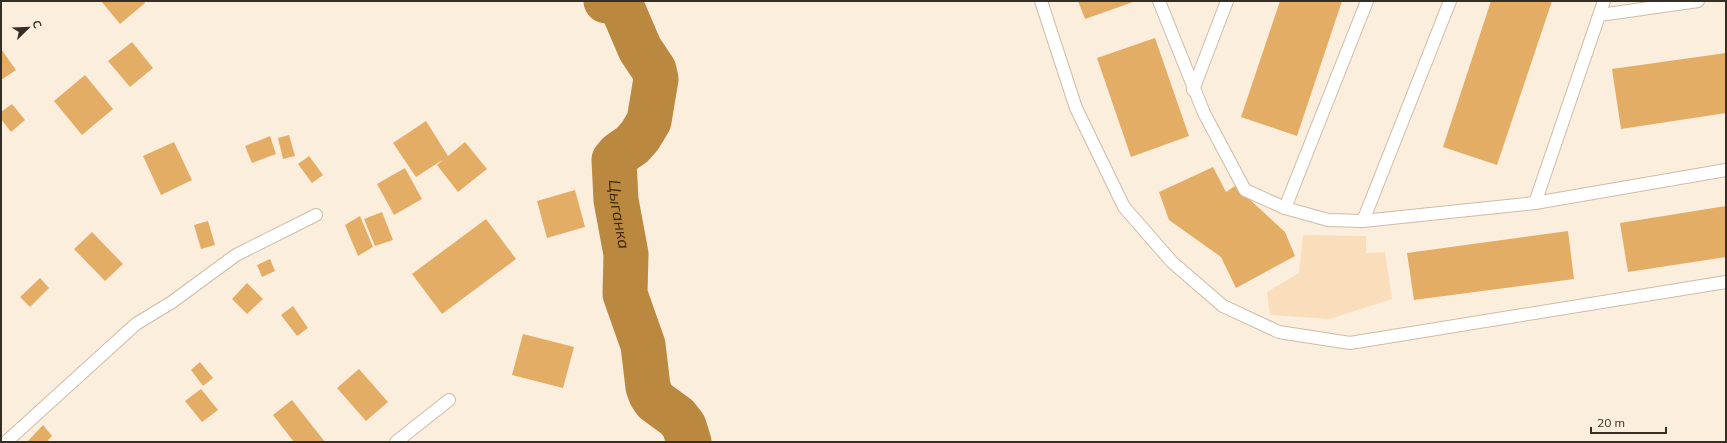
<svg xmlns="http://www.w3.org/2000/svg" width="1727" height="443" viewBox="0 0 1727 443" font-family="Mulish,sans-serif">
<style>
.green{fill:#fadebb}
.lines{fill:none;stroke-linecap:round;stroke-linejoin:round}
.river{stroke:#bb883f;stroke-width:45}
.building{fill:#e3ad66}
.lane-casing{stroke:#cdbca7;stroke-width:14}
.lane{stroke:#fff;stroke-width:12}
.labels{text-anchor:middle;stroke-width:3;stroke-linejoin:round;paint-order:stroke}
.water-label{font-size:16px;font-style:italic;fill:#3d2706;stroke:#fceedd}
</style>
<rect width="100%" height="100%" fill="#fceedd"/>
<polygon class="green" points="1303,235 1366,236 1366,253 1385,252 1392,299 1330,319 1270,315 1267,292 1299,273"/>
<g class="lines">
<path class="river" id="s1" d="M606,1L614,2L622,7L640,49L654,70L656,79L649,121L640,136L632,145L619,154L614,160L616,200L626,254L625,294L643,345L648,387L651,395L655,401L677,417L684,426L689,442"/>
</g>
<g class="building">
<polygon points="101,1 144,1 145,3 120,24"/>
<polygon points="1078,1 1136,1 1085,19"/>
<polygon points="1280,1 1342,1 1297,136 1241,117"/>
<polygon points="1491,1 1552,1 1497,165 1443,147"/>
<polygon points="1155,38 1189,136 1131,157 1097,58"/>
<polygon points="132,42 153,68 130,87 108,61"/>
<polygon points="1,49 16,70 1,80"/>
<polygon points="1726,53 1726,113 1621,129 1612,69"/>
<polygon points="85,75 113,109 82,135 54,101"/>
<polygon points="12,104 25,120 11,132 1,119 1,112"/>
<polygon points="426,121 448,156 465,142 487,169 458,192 437,165 444,159 416,177 393,143"/>
<polygon points="289,135 295,156 283,159 278,138"/>
<polygon points="270,136 276,154 252,163 245,146"/>
<polygon points="174,142 192,180 161,195 143,156"/>
<polygon points="309,156 323,175 312,183 298,164"/>
<polygon points="1213,167 1226,192 1235,186 1285,232 1295,256 1236,288 1221,257 1169,220 1159,192"/>
<polygon points="405,168 422,199 394,215 377,184"/>
<polygon points="575,190 585,227 547,238 537,201"/>
<polygon points="1726,206 1726,257 1628,272 1620,223"/>
<polygon points="382,212 393,240 375,246 364,219"/>
<polygon points="360,216 373,247 358,256 345,225"/>
<polygon points="486,219 516,259 442,314 412,274"/>
<polygon points="208,221 215,245 201,249 194,225"/>
<polygon points="1568,231 1574,279 1414,300 1407,253"/>
<polygon points="92,232 123,264 105,281 74,249"/>
<polygon points="270,259 275,271 262,277 257,265"/>
<polygon points="40,278 49,288 30,307 20,297"/>
<polygon points="247,283 263,299 247,314 232,299"/>
<polygon points="293,306 308,328 297,336 281,315"/>
<polygon points="523,334 574,347 563,388 512,375"/>
<polygon points="200,362 213,378 203,386 191,370"/>
<polygon points="359,369 388,402 366,421 337,388"/>
<polygon points="201,389 218,410 202,422 185,401"/>
<polygon points="292,400 325,442 294,442 273,415"/>
<polygon points="43,425 52,436 48,440 50,442 27,442"/>
</g>
<g class="lines">
<g class="lane-casing">
<g id="lane">
<polyline points="1041,1 1076,108 1124,207 1172,262 1223,306 1279,332 1350,343 1726,282"/>
<polyline points="1159,1 1204,113 1245,190 1285,208 1328,220 1363,221 1535,203 1726,170"/>
<polyline points="1600,15 1698,1"/>
<polyline points="1193,90 1227,1"/>
<polyline points="1535,203 1604,1"/>
<polyline points="1285,208 1367,1"/>
<polyline points="1363,221 1450,1"/>
<polyline points="6,442 136,324 172,302 236,255 316,215"/>
<polyline points="396,442 449,400"/>
</g>
</g>
<use href="#lane" class="lane"/>
</g>
<g class="labels">
<g class="water-label">
<text dy="6" stroke="none"><textPath href="#s1" startOffset="248">Цыганка</textPath></text>
</g>
</g>
<rect width="1727" height="443" fill="none" stroke="#342e25" stroke-width="4"/>
<g transform="translate(28 28) rotate(67)" stroke="#fceedd" stroke-width="3" paint-order="stroke">
<path d="M0-3L7 15L0 10L-7 15Z" fill="#342e25"/>
<text y="-6" font-size="11" font-weight="bold" text-anchor="middle" fill="#342e25">С</text>
</g>
<path d="M1591 427v6h75v-6" fill="none" stroke="#342e25" stroke-width="2"/>
<text x="1597" y="427" font-size="12" fill="#342e25" stroke="#fceedd" stroke-width="3" paint-order="stroke">20 m</text>
</svg>
